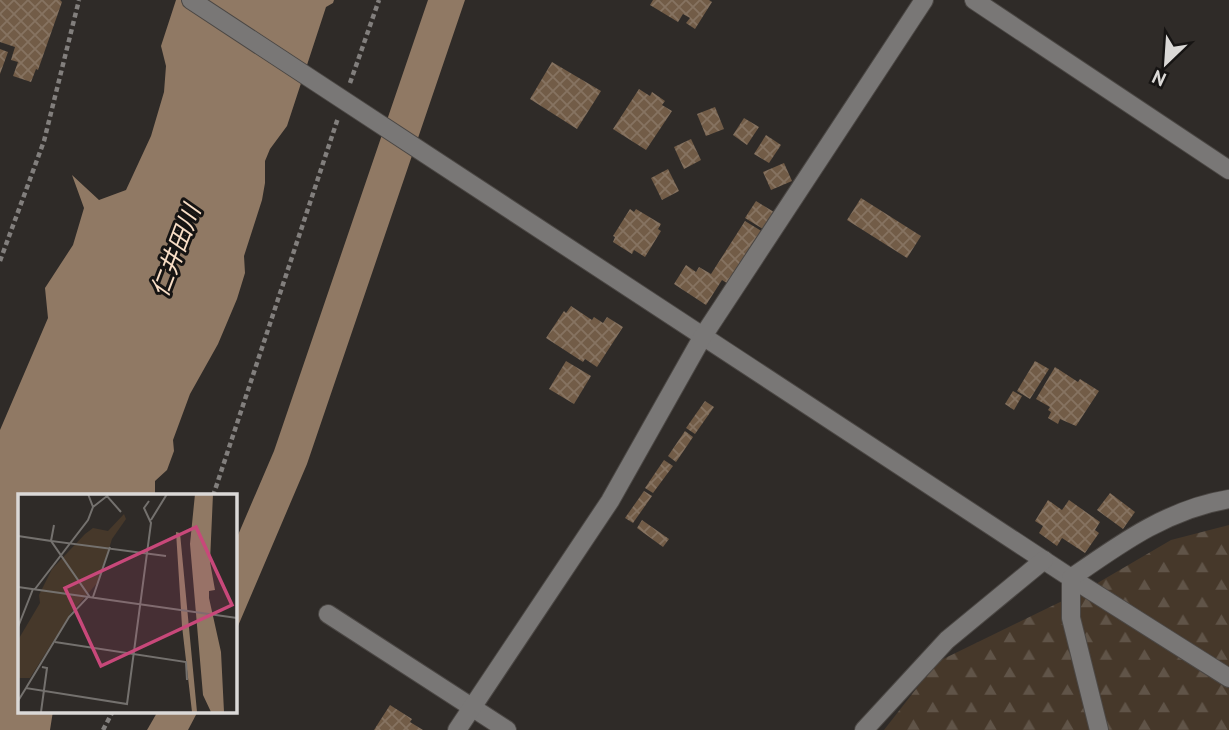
<svg xmlns="http://www.w3.org/2000/svg" width="1229" height="730" viewBox="0 0 1229 730" font-family="'PT Sans','Noto Sans JP',sans-serif">
<style>
.forest{fill:url(#forest-firs)}
.water{fill:#907964}
.building{fill:url(#building-cross-hatch)}
.lines{fill:none;stroke-linecap:round;stroke-linejoin:round}
.minor-casing{stroke:#4b4744;stroke-width:20}
.path{stroke:#827f7d;stroke-width:4.5;stroke-dasharray:5 3.5;stroke-linecap:butt}
.minor{stroke:#797776;stroke-width:18}
.labels{text-anchor:middle;stroke-width:6;stroke-linejoin:round;paint-order:stroke}
.water-label{font-size:24px;font-style:italic;fill:#f9dec6;stroke:#161413}
.inset-road{fill:none;stroke:#74716e;stroke-width:2}
.view{fill:#c8487a;fill-opacity:0.15;stroke:#c8487a;stroke-width:3.5}
.inset-edge{fill:none;stroke:#dbd9d7;stroke-width:3.5}
</style>
<defs>
<pattern id="forest-firs" width="22" height="20" patternUnits="userSpaceOnUse" patternTransform="scale(1.75)"><rect width="22" height="20" fill="#46382a"/><path d="M5 1l3.5 6h-7zM16 11l3.5 6h-7z" fill="#605448"/></pattern>
<pattern id="building-cross-hatch" width="8" height="8" patternUnits="userSpaceOnUse" patternTransform="scale(1.75)"><rect width="8" height="8" fill="#725c47"/><path d="M0 0l8 8M0 8l8-8" fill="none" stroke="#867361"/></pattern>
</defs>
<rect width="100%" height="100%" fill="#2f2b28"/>
<polygon class="forest" points="1229,525 1229,730 884,730 937,662 1089,588 1171,540"/>
<g class="water">
<polygon points="176,0 334,0 333,3 326,7 287,126 270,149 265,161 265,183 262,200 244,256 245,273 237,299 218,344 190,394 173,440 174,451 167,470 155,481 155,495 19,496 19,711 53,711 50,730 0,730 0,430 48,318 45,288 73,245 84,208 72,175 99,200 126,190 151,136 164,92 166,66 161,46"/>
<polygon points="428,0 465,0 307,464 235,633 235,542 274,451"/>
<polygon points="158,711 198,711 188,730 147,730"/>
</g>
<g class="building">
<polygon points="0,0 60,0 62,2 38,70 36,69 31,82 13,76 18,62 11,60 15,47 0,42"/>
<polygon points="653,0 709,0 712,2 695,29 686,23 690,18 683,14 678,22 650,5"/>
<polygon points="0,49 8,52 0,74"/>
<polygon points="552,62 601,91 577,129 530,99"/>
<polygon points="639,89 650,96 652,92 665,101 662,105 672,111 646,150 613,129"/>
<polygon points="715,107 724,129 706,136 697,114"/>
<polygon points="744,118 759,127 747,145 733,135"/>
<polygon points="766,135 781,145 769,163 754,154"/>
<polygon points="691,139 701,160 684,169 674,147"/>
<polygon points="784,163 792,181 771,190 763,172"/>
<polygon points="668,169 679,191 662,200 651,178"/>
<polygon points="861,198 921,236 907,258 847,220"/>
<polygon points="756,201 774,212 763,229 745,218"/>
<polygon points="630,209 634,212 636,209 661,224 658,229 661,231 645,257 634,250 632,254 613,242 615,237 613,236"/>
<polygon points="745,221 763,232 730,285 722,280 706,305 674,284 686,265 696,272 699,267 711,274"/>
<polygon points="571,306 592,320 594,317 603,323 607,317 623,327 597,367 585,359 583,362 546,338 564,311 566,313"/>
<polygon points="566,361 591,376 574,404 549,389"/>
<polygon points="1035,361 1049,369 1030,399 1017,391"/>
<polygon points="1055,367 1078,382 1080,379 1099,391 1076,426 1060,419 1058,424 1048,418 1051,412 1048,410 1050,407 1036,399"/>
<polygon points="1013,391 1022,396 1014,410 1005,404"/>
<polygon points="705,401 714,407 695,434 686,428"/>
<polygon points="685,431 693,437 676,462 668,456"/>
<polygon points="664,460 673,466 653,493 645,488"/>
<polygon points="644,491 652,496 633,523 625,518"/>
<polygon points="1110,493 1135,512 1123,529 1097,510"/>
<polygon points="1048,500 1062,510 1069,500 1100,522 1095,530 1099,533 1085,553 1062,538 1057,546 1039,533 1043,526 1035,521"/>
<polygon points="642,520 669,539 663,547 637,528"/>
<polygon points="390,705 412,719 410,722 423,730 374,730"/>
</g>
<g class="lines">
<g class="minor-casing">
<g id="minor">
<polyline points="191,0 1071,578 1229,678"/>
<polyline points="974,0 1229,170"/>
<polyline points="328,614 507,730"/>
<polyline points="457,730 610,501 703,336 924,0"/>
<polyline points="864,730 947,640 1044,560"/>
<path d="M1099,730L1071,618V578C1121,543 1168,509 1229,499"/>
</g>
</g>
<g class="path">
<polyline points="350,83 379,0"/>
<polyline points="0,261 44,141 79,0"/>
<polyline points="213,496 338,118"/>
<polyline points="103,730 113,711"/>
</g>
<use href="#minor" class="minor"/>
</g>
<g class="labels">
<g class="water-label">
<text transform="translate(176 251) rotate(-69)" y="8">仁井田川</text>
</g>
</g>
<g transform="translate(18 494)">
<rect width="219" height="219" fill="#2f2b28"/>
<path d="M106,20L108,25L94,45L81,87L53,119L12,184H0V146L22,109L21,101L34,75L67,40L75,34L90,37Z" fill="#46382a"/>
<path d="M177,0H195L192,68L197,96L191,97V104L203,158L206,218H193L185,201L172,50ZM158,38L162,39L179,218H174L164,132Z" fill="#907964"/>
<path class="inset-road" d="M75,13L89,2L103,18M133,26L149,0M36,31L33,47L148,62M0,42L33,47L71,102L51,123L8,194M0,93L219,124M17,95L70,26L75,13L70,0M75,103L92,53M0,133L15,95M37,148L168,168L169,186M0,207L8,194L109,210L133,29L126,14L131,7M23,218L29,174L24,173"/>
<path class="view" d="M178,33L214,111L83,172L47,94Z"/>
<rect width="219" height="219" class="inset-edge"/>
</g>
<g transform="translate(1166 63) rotate(205)" stroke="#161413" stroke-width="5" paint-order="stroke">
<path d="M0-5L12 26L0 18L-12 26Z" fill="#dbd9d7"/>
<text y="-10" font-size="19" font-weight="bold" text-anchor="middle" fill="#dbd9d7">N</text>
</g>
</svg>
